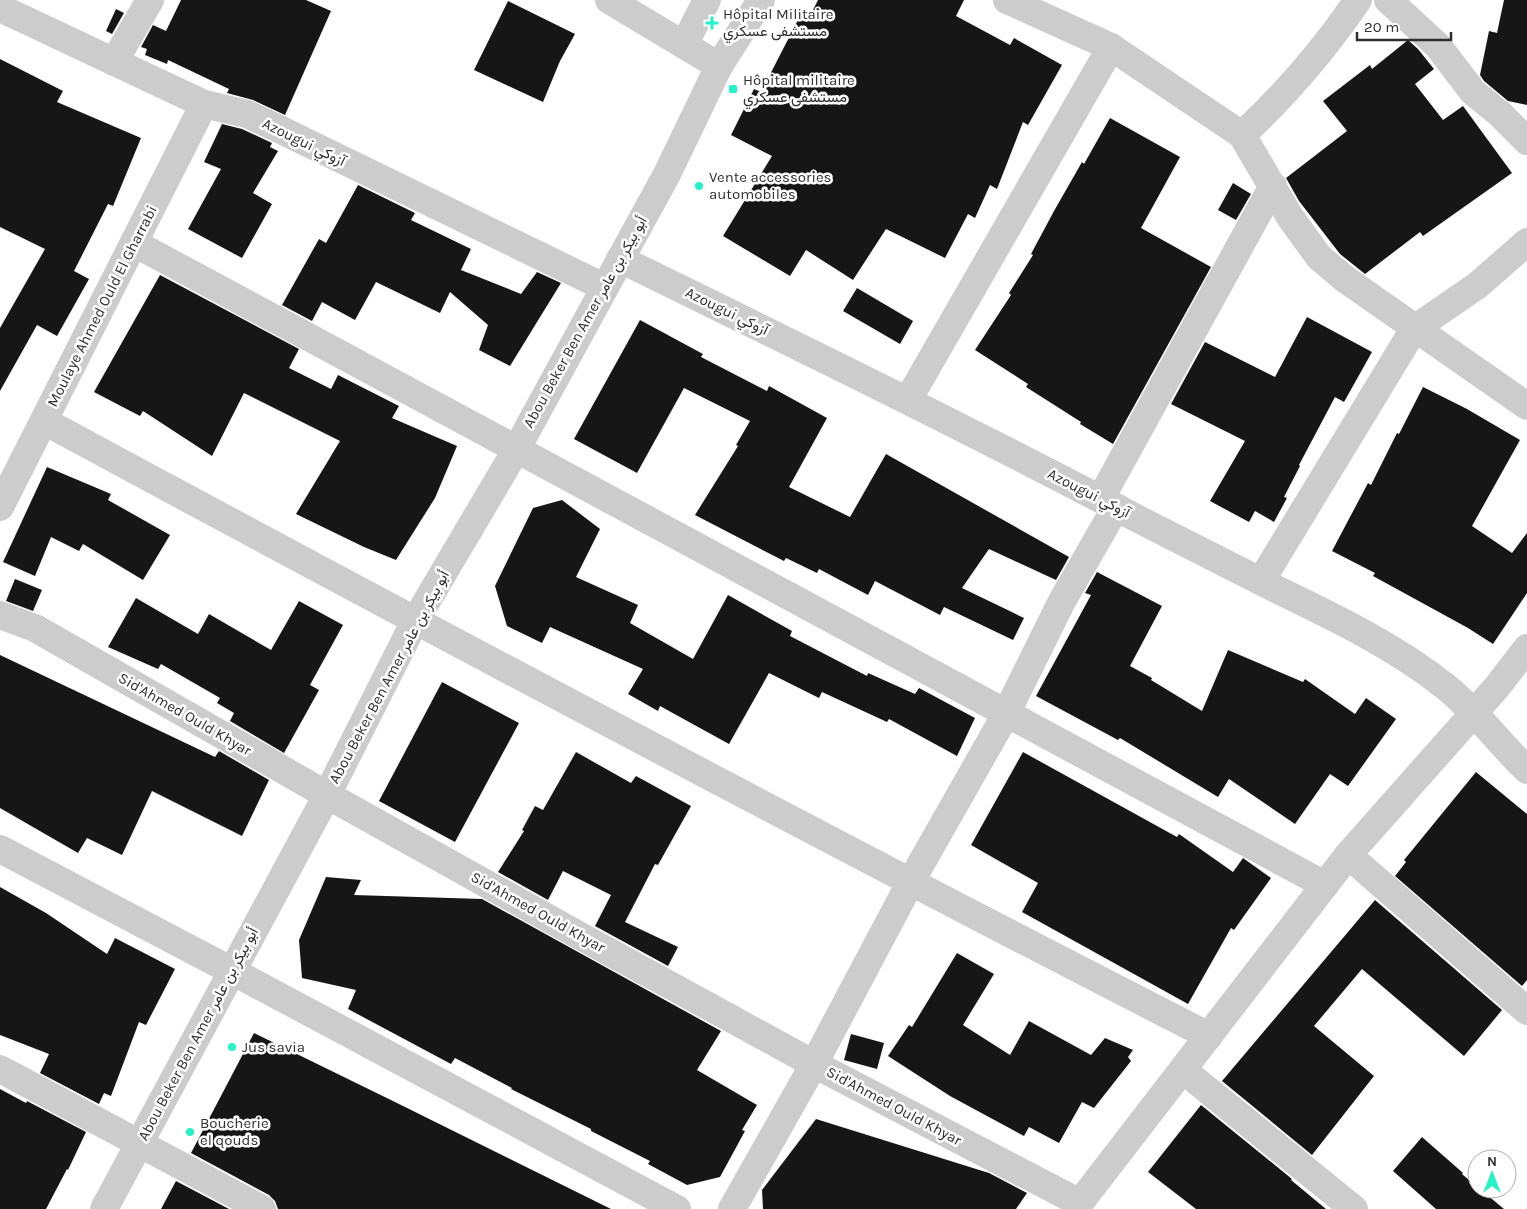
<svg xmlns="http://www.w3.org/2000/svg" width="1527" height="1209" viewBox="0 0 1527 1209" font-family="Karla,Vazirmatn,sans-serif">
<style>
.building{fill:#161616}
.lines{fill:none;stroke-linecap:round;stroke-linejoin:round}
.minor{stroke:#ccc;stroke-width:28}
.poi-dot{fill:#25f2c7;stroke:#fff;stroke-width:2}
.labels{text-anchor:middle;stroke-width:5;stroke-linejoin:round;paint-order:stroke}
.poi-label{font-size:15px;fill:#2f2f2f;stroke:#fff;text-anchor:start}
.street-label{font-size:15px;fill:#2f2f2f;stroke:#fff}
</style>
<rect width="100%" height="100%" fill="#fff"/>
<g class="building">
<polygon points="181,0 306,0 331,11 285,115 253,100 227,93 229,89 168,60 167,64 145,55 147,49 141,47 153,25 166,31"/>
<polygon points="818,0 964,0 956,16 1010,45 1014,38 1062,65 1028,125 1023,122 997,189 990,185 975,218 968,214 945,258 886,229 853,280 806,250 790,276 723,236 772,156 731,135 754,89 761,92 799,18 807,22"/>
<polygon points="1504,0 1527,0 1527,105 1508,101 1484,81 1480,75 1489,31 1497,33"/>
<polygon points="508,1 575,34 560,61 543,102 474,70"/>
<polygon points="116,9 124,13 112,34 106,31"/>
<polygon points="1408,40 1418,49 1434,69 1415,84 1443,120 1463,106 1512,173 1423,236 1420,232 1365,274 1340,254 1299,201 1286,178 1347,131 1323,101 1370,65 1372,69"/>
<polygon points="0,59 63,91 57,102 141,138 113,206 108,204 74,271 89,279 57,336 37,325 0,391 0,328 45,249 0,227"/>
<polygon points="1110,118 1180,157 1141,228 1211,267 1113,444 1080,424 1081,422 1026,387 1028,384 975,350 1011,295 1009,293 1033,255 1031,254 1054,211 1082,162 1084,164"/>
<polygon points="222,124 242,129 272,143 270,147 278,151 253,193 272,204 242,258 188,229 221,169 204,162"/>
<polygon points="1233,183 1251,194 1236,220 1218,210"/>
<polygon points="358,185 415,213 411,220 471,249 461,270 521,294 537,272 561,283 510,366 479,350 488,325 450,292 440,313 376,282 355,320 322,302 312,321 282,305 319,239 326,243"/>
<polygon points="160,275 299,349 289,368 331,389 338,375 399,406 392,418 457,446 435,498 396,560 364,547 296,514 340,441 244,393 212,456 143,411 140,416 94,392"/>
<polygon points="857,288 913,321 900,344 843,311"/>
<polygon points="1307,317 1372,352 1344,402 1335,397 1299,465 1300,466 1284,497 1287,498 1274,522 1255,511 1249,522 1210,501 1245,441 1171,404 1205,342 1275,377"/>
<polygon points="640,320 703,354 701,357 767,391 769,386 827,418 789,487 850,517 886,454 1069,557 1056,580 989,549 962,588 1024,618 1013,640 944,607 940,615 875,581 868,595 819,569 817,573 786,558 784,561 695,515 738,446 736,445 750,421 684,388 637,473 574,439"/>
<polygon points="1423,387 1467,409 1520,440 1472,526 1512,553 1527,533 1527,593 1493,644 1468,628 1373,576 1375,573 1332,551 1368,483 1371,485 1397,433 1399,434"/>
<polygon points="47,467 111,494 108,500 170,535 143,580 83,544 79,551 51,537 35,576 3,562"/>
<polygon points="562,500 600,529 576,577 638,605 630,623 693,659 728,595 792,631 790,636 867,676 868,673 915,694 919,688 975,718 957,756 889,719 887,722 822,692 819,698 769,673 729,744 660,706 658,711 628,694 643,669 550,627 542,643 507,626 495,586 533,508"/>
<polygon points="1097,572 1162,606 1130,666 1152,678 1151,680 1202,711 1228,650 1303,682 1305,679 1355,714 1366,698 1396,719 1348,786 1330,774 1295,824 1229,779 1218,797 1120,738 1118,740 1036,696 1091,595 1085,593"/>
<polygon points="15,579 42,590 33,611 6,601"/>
<polygon points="136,598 198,634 209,614 271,650 299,601 343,625 310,685 319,690 284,753 230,721 234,713 217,703 220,698 161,664 158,669 108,647"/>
<polygon points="0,655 215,757 219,751 269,780 242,836 152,791 122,855 87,838 78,853 0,808"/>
<polygon points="442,682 519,723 455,842 379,801"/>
<polygon points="576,752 631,783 636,776 691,806 658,865 655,864 625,922 678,947 668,966 595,926 611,895 563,871 548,900 498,872 524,831 522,830 535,806 543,810"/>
<polygon points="1023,752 1177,837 1179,834 1233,872 1243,858 1271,878 1234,930 1231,928 1188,1004 1022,912 1038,883 971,845"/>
<polygon points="1476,772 1527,814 1527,980 1522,986 1395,876 1406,862 1404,860"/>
<polygon points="326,877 361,880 354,895 482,899 721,1031 697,1070 757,1105 742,1130 745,1131 720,1177 687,1185 648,1164 650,1161 591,1131 591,1129 511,1089 512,1088 455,1058 451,1064 348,1009 356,990 302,978 299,940"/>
<polygon points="0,887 46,913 107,954 115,938 175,969 146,1025 139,1022 111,1096 104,1093 99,1104 40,1073 49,1054 0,1035"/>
<polygon points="1375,900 1502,1010 1464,1056 1362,969 1314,1026 1374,1076 1312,1155 1222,1081"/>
<polygon points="957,953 994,974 963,1025 1010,1055 1029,1021 1091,1055 1105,1038 1133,1050 1128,1057 1131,1061 1094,1108 1082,1102 1059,1143 1029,1127 1024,1136 950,1096 888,1056 909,1025 912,1027"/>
<polygon points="254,1033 397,1103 611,1209 278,1209 275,1201 269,1195 191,1153"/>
<polygon points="851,1034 884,1043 877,1069 844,1060"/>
<polygon points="0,1089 26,1103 27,1101 86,1132 68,1170 67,1169 46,1209 0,1209"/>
<polygon points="1201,1105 1292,1179 1291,1180 1326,1209 1196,1209 1148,1172"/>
<polygon points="816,1119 989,1173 1027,1193 1016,1209 763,1209 762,1190"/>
<polygon points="1422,1137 1463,1173 1462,1174 1477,1187 1477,1189 1480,1189 1504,1209 1436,1209 1393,1171"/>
<polygon points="176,1181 229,1209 161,1209"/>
</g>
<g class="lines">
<g class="minor">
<polyline points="609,0 719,66"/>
<path d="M1007,0L1111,47L1242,135C1286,94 1324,50 1358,0"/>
<polyline points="1388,0 1438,46 1473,92 1500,114 1527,141"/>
<polyline points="0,8 204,104 247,114 277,128 604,287"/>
<polyline points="684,45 707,0"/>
<polyline points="114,62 150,0"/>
<polyline points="1242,135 1290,217 1319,257 1345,279 1527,406"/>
<polyline points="134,243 1325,885"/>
<path d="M620,259C795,345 970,430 1142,521C1187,544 1233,567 1278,590C1336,618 1396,647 1446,687C1477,712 1499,743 1527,770"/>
<polyline points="908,400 1111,47"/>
<path d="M44,421C431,630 818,836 1209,1036"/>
<polyline points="1101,498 1273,186"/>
<polyline points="0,507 204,104"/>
<polyline points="1261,581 1414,329 1478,285 1527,242"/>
<polyline points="0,615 35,628 327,795 582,937 814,1064 1080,1203"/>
<polyline points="0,849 232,971 677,1209"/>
<polyline points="1348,855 1527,1011"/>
<polyline points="0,1069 262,1209"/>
<polyline points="1183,1070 1354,1209"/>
<polyline points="104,1209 327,795 415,621 516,450 667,174 719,66 761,0"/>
<polyline points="732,1209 814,1064 910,883 1006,714 1062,601 1116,507"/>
<polyline points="1075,1209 1348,855 1496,688 1527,648"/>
</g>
</g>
<g class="poi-dot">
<path d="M709.5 15.5h5v5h5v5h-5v5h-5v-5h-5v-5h5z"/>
<rect x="728" y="84" width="10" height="10" rx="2.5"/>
<circle cx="699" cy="186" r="5"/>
<circle cx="232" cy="1047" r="5"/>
<circle cx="190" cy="1132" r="5"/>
</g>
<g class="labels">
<g class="poi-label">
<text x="723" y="19">Hôpital Militaire<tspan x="723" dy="17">مستشفى عسكري</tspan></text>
<text x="743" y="85">Hôpital militaire<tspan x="743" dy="17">مستشفى عسكري</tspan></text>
<text x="709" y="182">Vente accessories<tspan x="709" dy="17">automobiles</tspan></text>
<text x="242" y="1052">Jus savia</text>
<text x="200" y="1128">Boucherie<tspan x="200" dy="17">el qouds</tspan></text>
</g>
<g class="street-label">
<text transform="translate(304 142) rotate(26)" y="5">Azougui آزوكي</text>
<text transform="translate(102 306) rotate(-63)" y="5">Moulaye Ahmed Ould El Gharrabi</text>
<text transform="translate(727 311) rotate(26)" y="5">Azougui آزوكي</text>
<text transform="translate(585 322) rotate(-61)" y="5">Abou Beker Ben Amer أبو بيكر بن عامر</text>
<text transform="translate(1089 493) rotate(27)" y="5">Azougui آزوكي</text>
<text transform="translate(389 677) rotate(-62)" y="5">Abou Beker Ben Amer أبو بيكر بن عامر</text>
<text transform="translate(185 714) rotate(30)" y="5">Sid'Ahmed Ould Khyar</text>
<text transform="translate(538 912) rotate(29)" y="5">Sid'Ahmed Ould Khyar</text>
<text transform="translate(198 1034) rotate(-62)" y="5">Abou Beker Ben Amer أبو بيكر بن عامر</text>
<text transform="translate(894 1106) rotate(28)" y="5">Sid'Ahmed Ould Khyar</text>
</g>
</g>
<g transform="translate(1492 1174)"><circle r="24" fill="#ffffff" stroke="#acacac"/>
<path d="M0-4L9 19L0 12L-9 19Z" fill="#25f2c7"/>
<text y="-8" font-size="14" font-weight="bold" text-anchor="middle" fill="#2f2f2f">N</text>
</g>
<path d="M1357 32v8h94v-8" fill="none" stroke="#2f2f2f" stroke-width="2.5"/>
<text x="1364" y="32" font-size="15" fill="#2f2f2f" stroke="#ffffff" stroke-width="4" paint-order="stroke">20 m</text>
</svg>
